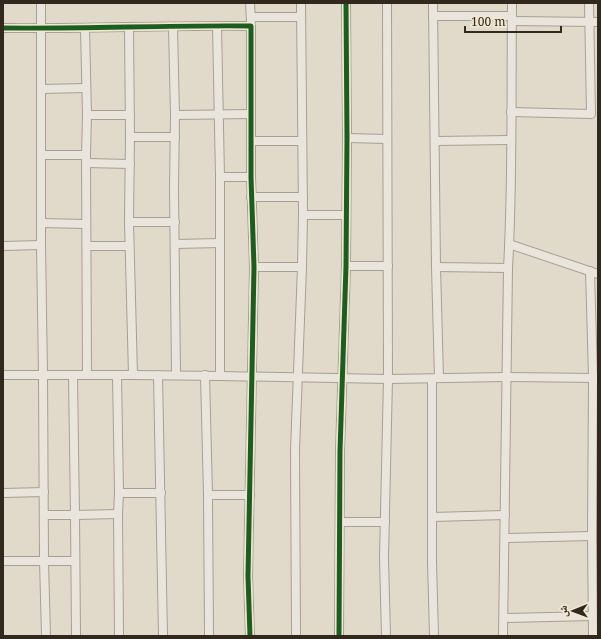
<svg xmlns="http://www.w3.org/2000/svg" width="601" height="639" viewBox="0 0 601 639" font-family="'Noto Serif','Noto Naskh Arabic',serif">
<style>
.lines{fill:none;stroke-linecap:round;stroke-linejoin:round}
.minor-casing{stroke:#a69f95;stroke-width:10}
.minor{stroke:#eae5dc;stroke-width:8}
.cycleway-casing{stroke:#f2e8d1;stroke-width:8}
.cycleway{stroke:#1b5e20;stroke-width:5}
</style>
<rect width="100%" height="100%" fill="#e1dacb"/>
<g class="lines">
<g class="minor-casing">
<g id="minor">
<polyline points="41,3 41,245 43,375 44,561 46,636"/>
<polyline points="250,3 251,21"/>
<polyline points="433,3 436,267 439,378"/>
<polyline points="433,16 512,16"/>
<polyline points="251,17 301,17"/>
<polyline points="512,21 598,22"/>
<polyline points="217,26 220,177 220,376"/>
<polyline points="129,27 130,137 129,222 133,375"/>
<polyline points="173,27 175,115 174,188 176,375"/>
<path d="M3,28C86,29 168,25 251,26V177L254,267L248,576L250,636"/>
<polyline points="85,28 87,115 86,155 87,375"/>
<polyline points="41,89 86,88"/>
<polyline points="511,112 591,114 589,3"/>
<polyline points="87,115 130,115"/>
<polyline points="175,115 250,114"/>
<polyline points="130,137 175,137"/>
<polyline points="347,138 387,139"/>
<polyline points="251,141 302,141"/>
<polyline points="436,141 511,140"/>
<polyline points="41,155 86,155"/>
<polyline points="87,163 130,164"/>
<polyline points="220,177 251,177"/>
<polyline points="251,197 303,197"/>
<polyline points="303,215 346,215"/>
<polyline points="129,222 175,222"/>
<polyline points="41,223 86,224"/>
<polyline points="175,244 220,243"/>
<polyline points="509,244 598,274"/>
<polyline points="3,246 41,245"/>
<polyline points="87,246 129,246"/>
<polyline points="346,266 388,266"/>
<polyline points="254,267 302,267"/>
<polyline points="436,267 508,268"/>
<polyline points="590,271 593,377 592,536 593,636"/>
<polyline points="3,375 133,375 220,376 388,379 506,377 598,378"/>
<polyline points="73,375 75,515 76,636"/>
<polyline points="117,375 119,493 118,514 119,636"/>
<polyline points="158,375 163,636"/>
<polyline points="205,375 208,495 209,636"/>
<polyline points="432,379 432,561 434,636"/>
<polyline points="3,493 44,492"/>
<polyline points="119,493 161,493"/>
<polyline points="208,495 250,495"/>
<polyline points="44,515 75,515 118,514"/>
<polyline points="432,517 505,515"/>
<polyline points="340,522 385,522"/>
<polyline points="505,538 592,536"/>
<polyline points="3,561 75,561"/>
<polyline points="504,618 592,616"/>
<polyline points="296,636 295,450 302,267 303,215 301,3"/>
<polyline points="339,636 340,451 346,266 347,138 346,3"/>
<polyline points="386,636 384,558 388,379 387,3"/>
<path d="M503,636L508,268C513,180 511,91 512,3"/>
</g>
</g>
<use href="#minor" class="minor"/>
<g class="cycleway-casing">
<g id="cycleway">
<path d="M3,28C86,29 168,25 251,26V177L254,267L248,576L250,636"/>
<polyline points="339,636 340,451 346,266 347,138 346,3"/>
</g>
</g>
<use href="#cycleway" class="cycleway"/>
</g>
<rect width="601" height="639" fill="none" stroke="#33281e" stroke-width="8"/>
<g transform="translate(573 611) rotate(269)" stroke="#f2e8d1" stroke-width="3" paint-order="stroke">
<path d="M0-3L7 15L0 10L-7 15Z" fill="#33281e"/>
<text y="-6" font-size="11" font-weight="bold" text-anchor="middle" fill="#33281e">ش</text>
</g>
<path d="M465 26v6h96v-6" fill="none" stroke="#33281e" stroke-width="2"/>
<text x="471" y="26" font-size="12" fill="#33281e" stroke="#f2e8d1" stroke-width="3" paint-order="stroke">100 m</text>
</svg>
